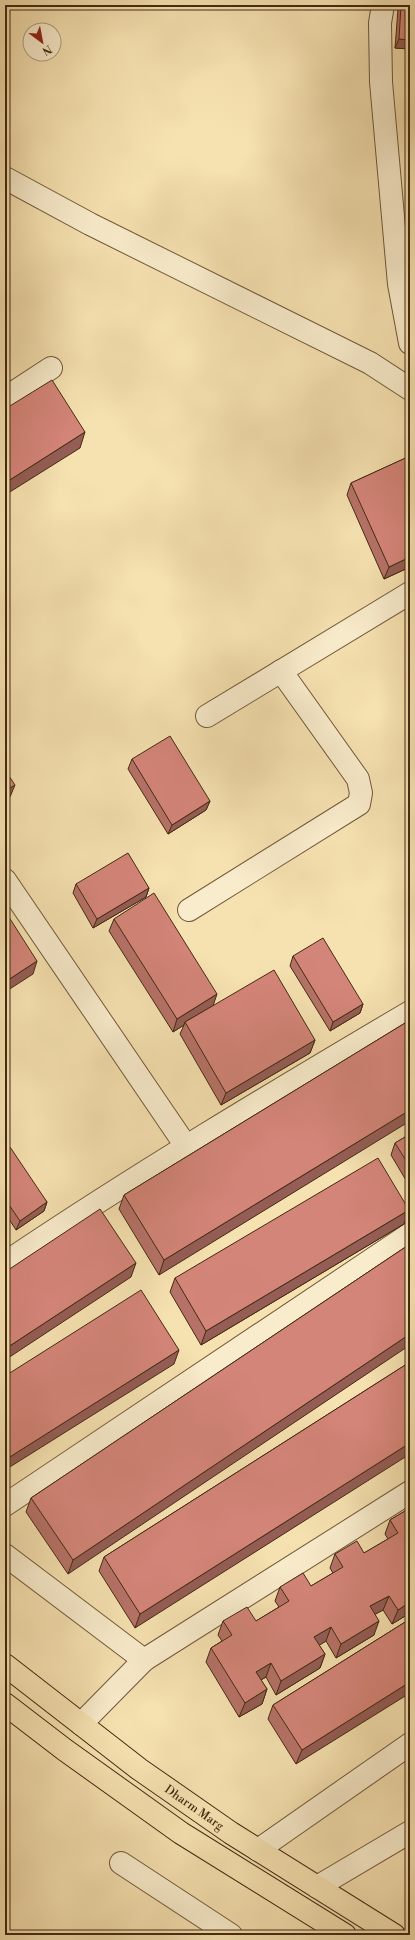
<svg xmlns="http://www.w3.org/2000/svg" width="415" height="1940" viewBox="0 0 415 1940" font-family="'Libre Bodoni',serif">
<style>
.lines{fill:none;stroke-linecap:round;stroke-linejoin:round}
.minor-casing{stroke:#705839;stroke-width:24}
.major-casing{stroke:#432a11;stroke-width:24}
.minor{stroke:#f9eccc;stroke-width:22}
.major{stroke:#f6e1b0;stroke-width:22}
.wall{fill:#b67268;stroke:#432a11}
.shaded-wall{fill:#945d55;stroke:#432a11}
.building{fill:#d48579;stroke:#432a11}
.labels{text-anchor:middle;stroke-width:4;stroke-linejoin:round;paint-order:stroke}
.street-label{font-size:12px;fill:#432a11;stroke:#f9eccc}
</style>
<rect width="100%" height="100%" fill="#f6e1b0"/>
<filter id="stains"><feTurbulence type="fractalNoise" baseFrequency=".005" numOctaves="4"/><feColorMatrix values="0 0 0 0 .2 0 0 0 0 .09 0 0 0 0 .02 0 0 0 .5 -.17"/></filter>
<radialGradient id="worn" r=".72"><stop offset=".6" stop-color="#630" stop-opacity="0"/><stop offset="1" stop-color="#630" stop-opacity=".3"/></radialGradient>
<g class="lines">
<g class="minor-casing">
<g id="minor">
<polyline points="383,5 380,23 381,82 399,284 410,343"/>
<polyline points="5,178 90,224 370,363 410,389"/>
<polyline points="5,398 51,368"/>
<polyline points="207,716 410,593"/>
<polyline points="5,880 186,1146"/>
<polyline points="189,910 359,804 361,793 358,779 281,671"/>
<path d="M5,1263C137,1174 273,1093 410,1012"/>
<polyline points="5,1505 410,1234"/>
<polyline points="5,1555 144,1660"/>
<polyline points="81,1724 144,1660 410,1492"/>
<polyline points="258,1850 410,1744"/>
<polyline points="121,1863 231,1935"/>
<polyline points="317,1887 410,1832"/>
</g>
</g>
<g class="major-casing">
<g id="major">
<path id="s1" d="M5,1665L139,1769L231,1833L394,1935"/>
<polyline points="5,1704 65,1750 181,1833 345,1935"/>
</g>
</g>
<use href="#minor" class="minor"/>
<use href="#major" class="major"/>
</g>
<g class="wall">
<polygon points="399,5 410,5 410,49 395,48 398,9"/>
<polygon points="410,456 410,567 384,579 347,495 351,483"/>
<polygon points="132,759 210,801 206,810 168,834 128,769"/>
<polygon points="76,884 149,888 146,897 93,928 73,893"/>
<polygon points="410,896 410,909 407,904"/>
<polygon points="114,919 213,1005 315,1040 310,1053 221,1105 180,1034 184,1025 173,1032 109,931"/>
<polygon points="293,956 363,1004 360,1013 330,1031 290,966"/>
<polygon points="410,1020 159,1275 119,1209 124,1195"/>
<polygon points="410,1134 410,1187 391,1155 395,1143"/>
<polygon points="5,1150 47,1202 44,1211 16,1230 5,1213"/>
<polygon points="409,1210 404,1224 201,1345 170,1292 175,1278"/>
<polygon points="410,1244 68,1574 26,1512 31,1498"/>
<polygon points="410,1362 135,1628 99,1571 104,1557"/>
<polygon points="410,1508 410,1613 392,1624 383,1610 375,1614 374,1635 336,1658 326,1641 319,1645 325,1654 320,1668 276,1695 266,1677 261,1680 267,1689 262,1704 239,1717 206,1662 211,1648 222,1641 218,1635 223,1621 256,1621 279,1607 275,1601 280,1587 311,1586 333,1573 330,1568 335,1554 364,1553 388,1539 385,1534 390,1520"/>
<polygon points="410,1619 296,1764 268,1719 273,1705"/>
</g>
<g class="shaded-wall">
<polygon points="399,39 410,40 410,49 395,48"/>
<polygon points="85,432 80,448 5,495 5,483"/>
<polygon points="410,557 410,567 384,579 389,567"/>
<polygon points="15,785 10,797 5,801 5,791"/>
<polygon points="210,801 206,810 168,834 172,825"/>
<polygon points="149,888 146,897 93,928 97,919"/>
<polygon points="37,961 33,974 5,992 5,982"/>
<polygon points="217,994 213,1006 185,1022 184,1025 173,1032 177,1019"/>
<polygon points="363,1004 360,1013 330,1031 333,1022"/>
<polygon points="315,1040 310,1053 221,1105 226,1093"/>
<polygon points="410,1110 410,1121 159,1275 164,1260"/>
<polygon points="47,1202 44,1211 16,1230 20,1221"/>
<polygon points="409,1210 404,1224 201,1345 206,1331"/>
<polygon points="136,1263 131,1277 5,1360 5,1349"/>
<polygon points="410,1334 410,1345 68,1574 73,1560"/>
<polygon points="179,1350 174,1364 5,1470 5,1460"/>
<polygon points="410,1443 410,1454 135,1628 140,1614"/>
<polygon points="389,1596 383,1610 365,1620 370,1606"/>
<polygon points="410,1602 410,1613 392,1624 398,1610"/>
<polygon points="379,1621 374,1635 336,1658 341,1644"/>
<polygon points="331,1627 326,1641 309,1652 314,1637"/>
<polygon points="325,1654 320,1668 276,1695 281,1681"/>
<polygon points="271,1663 266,1677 251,1686 256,1672"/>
<polygon points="410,1682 410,1693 296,1764 302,1750"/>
<polygon points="267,1689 262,1704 239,1717 245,1703"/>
</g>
<g class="building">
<polygon points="401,5 410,5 410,40 399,39"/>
<polygon points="52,380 85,432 5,483 5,409"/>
<polygon points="410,456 410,557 389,567 351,483"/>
<polygon points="170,736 210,801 172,825 132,759"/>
<polygon points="5,770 15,785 5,791"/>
<polygon points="128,853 149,888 97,919 76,884"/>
<polygon points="154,893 217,994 177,1019 114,919"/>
<polygon points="5,911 37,961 5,982"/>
<polygon points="323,938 363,1004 333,1022 293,956"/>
<polygon points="274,970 315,1040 226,1093 185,1022"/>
<polygon points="410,1020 410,1110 164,1260 124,1195"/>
<polygon points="410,1134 410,1167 395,1143"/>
<polygon points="10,1147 47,1202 20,1221 5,1199 5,1150"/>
<polygon points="378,1158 409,1210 206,1331 175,1278"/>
<polygon points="100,1209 136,1263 5,1349 5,1272"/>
<polygon points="410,1244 410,1334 73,1560 31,1498"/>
<polygon points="141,1290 179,1350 5,1460 5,1376"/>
<polygon points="410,1362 410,1443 140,1614 104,1557"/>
<polygon points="410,1508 410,1602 398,1610 389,1596 370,1606 379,1621 341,1644 331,1627 314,1637 325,1654 281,1681 271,1663 256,1672 267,1689 245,1703 211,1648 232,1635 223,1621 247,1607 256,1621 289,1601 280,1587 303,1573 311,1586 343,1567 335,1554 357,1541 364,1553 398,1533 390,1520"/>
<polygon points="410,1619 410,1682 302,1750 273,1705"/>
</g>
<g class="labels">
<g class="street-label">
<text dy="4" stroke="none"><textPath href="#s1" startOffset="237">Dharm Marg</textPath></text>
</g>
</g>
<rect width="415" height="1940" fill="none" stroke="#f6e1b0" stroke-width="20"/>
<rect x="6" y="6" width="403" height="1928" fill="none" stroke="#432a11" stroke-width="2"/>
<rect x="10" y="10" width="395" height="1920" fill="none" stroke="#432a11"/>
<g transform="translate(42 42) rotate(148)"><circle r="19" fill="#f9eccc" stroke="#b09e81"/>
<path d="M0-3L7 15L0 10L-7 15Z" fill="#8f2418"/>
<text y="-6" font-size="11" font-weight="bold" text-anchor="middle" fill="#432a11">N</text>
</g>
<rect width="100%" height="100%" filter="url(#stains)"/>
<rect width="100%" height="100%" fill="url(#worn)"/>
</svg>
